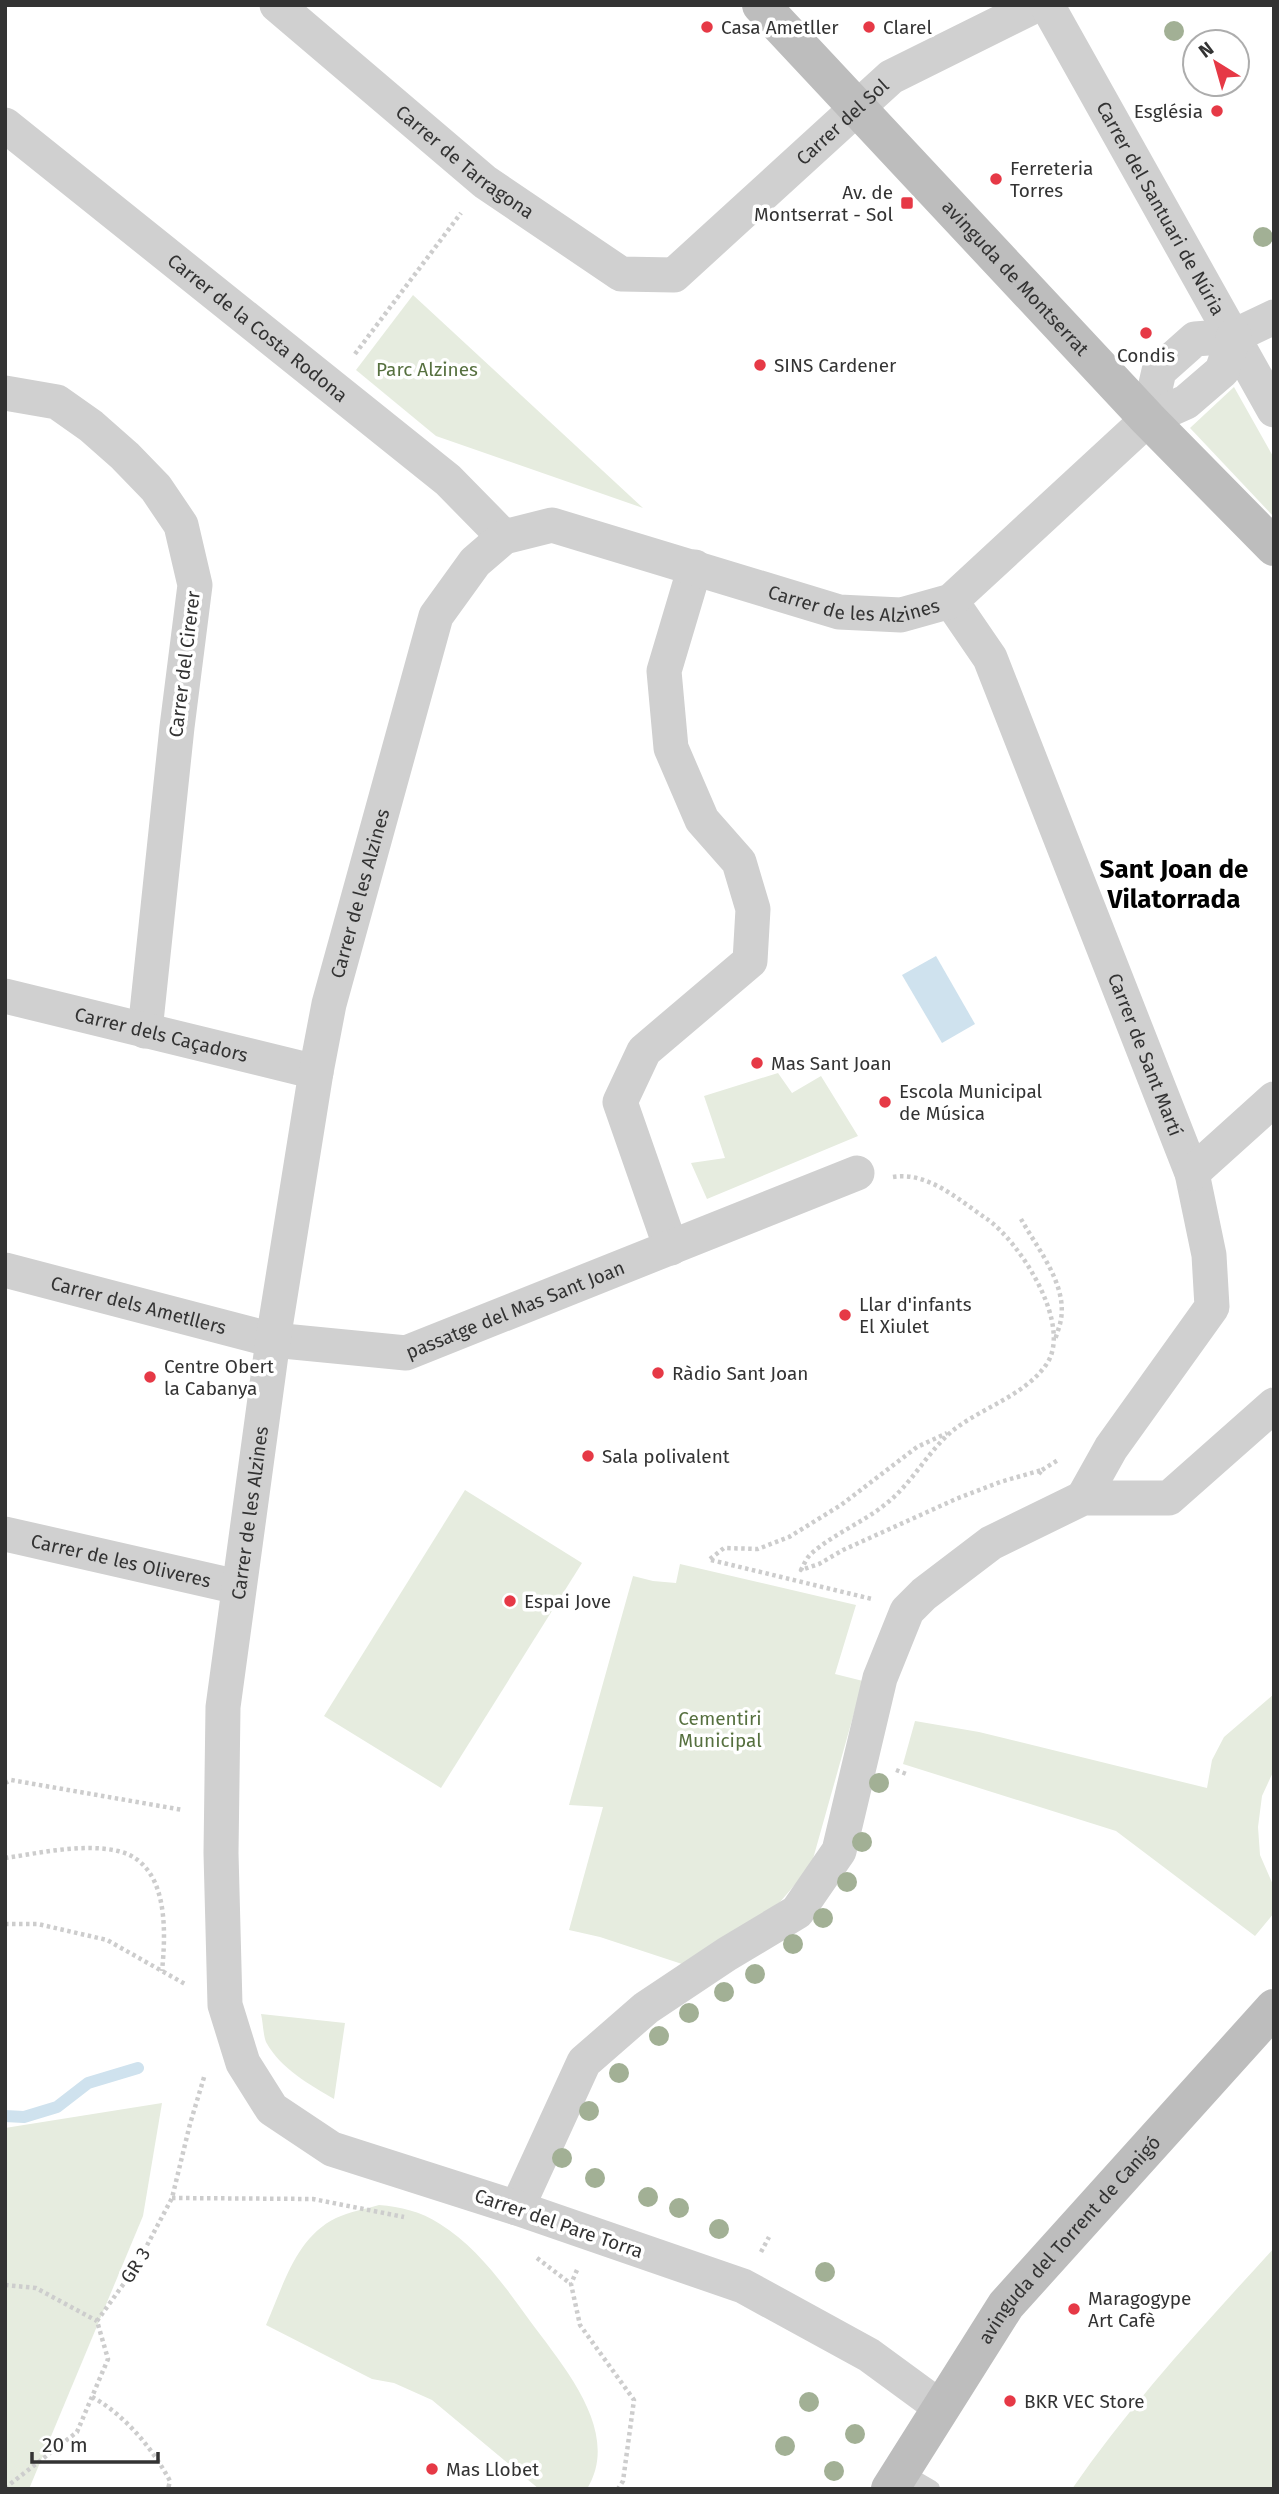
<svg xmlns="http://www.w3.org/2000/svg" width="1279" height="2494" viewBox="0 0 1279 2494" font-family="'Fira Sans',sans-serif">
<style>
.green{fill:#e6ecdf}
.water{fill:#cfe2ee}
.lines{fill:none;stroke-linecap:round;stroke-linejoin:round}
.stream{stroke:#cfe2ee;stroke-width:12}
.path{stroke:#cdcdcd;stroke-width:4.5;stroke-dasharray:3.5 3.5;stroke-linecap:butt}
.lane{stroke:#d0d0d0;stroke-width:18}
.street{stroke:#d0d0d0;stroke-width:35}
.secondary{stroke:#bdbdbd;stroke-width:38}
.tree{fill:#a2b095}
.poi-dot{fill:#e63946;stroke:#fff;stroke-width:2.5}
.labels{text-anchor:middle;stroke-width:7;stroke-linejoin:round;paint-order:stroke}
.poi-label{font-size:19px;fill:#333;stroke:#fff;text-anchor:start}
.street-label{font-size:19px;fill:#333;stroke:#fff}
.park-label{font-size:19px;fill:#56703f;stroke:#fff}
.district-label{font-size:26px;font-weight:bold;fill:#000;stroke:#fff}
</style>
<rect width="100%" height="100%" fill="#fff"/>
<g class="green">
<polygon points="413,295 643,508 436,436 356,370"/>
<polygon points="1234,387 1274,458 1274,517 1190,428"/>
<polygon points="778,1073 792,1093 821,1076 858,1136 707,1199 691,1163 725,1158 704,1096"/>
<polygon points="465,1490 582,1563 441,1788 324,1716"/>
<polygon points="680,1564 856,1605 835,1674 863,1681 811,1866 780,1902 703,1954 682,1964 600,1937 569,1930 603,1807 569,1805 633,1576 653,1581 676,1583"/>
<polygon points="1274,1694 1274,1770 1262,1796 1258,1827 1260,1855 1274,1887 1274,1913 1255,1936 1116,1831 903,1764 915,1721 979,1732 1207,1788 1212,1760 1224,1737"/>
<path d="M261,2014L345,2023L334,2099C310,2085 280,2068 266,2042C263,2034 263,2022 261,2014Z"/>
<polygon points="162,2103 143,2216 29,2489 5,2489 5,2128"/>
<path d="M379,2205C401,2207 420,2211 440,2224C478,2248 504,2285 530,2321C563,2366 622,2432 587,2489H539L432,2400L394,2383L372,2379L266,2325C283,2287 295,2238 336,2218C349,2212 365,2209 379,2205Z"/>
<path d="M1274,2248V2489H1072C1132,2402 1203,2326 1274,2248Z"/>
</g>
<polygon class="water" points="936,956 975,1024 942,1043 902,975"/>
<g class="lines">
<polyline class="stream" points="5,2116 24,2117 57,2107 88,2083 138,2068"/>
<g class="path">
<polyline points="355,354 461,213"/>
<path d="M893,1177C928,1171 960,1201 987,1219C1020,1242 1074,1326 1046,1365C1023,1397 980,1408 951,1432C927,1453 912,1483 887,1503C864,1522 835,1533 812,1553C807,1557 804,1564 801,1570L819,1564L843,1550L956,1499L1000,1482L1042,1470L1038,1475"/>
<path d="M1021,1219C1037,1248 1067,1284 1061,1319C1060,1326 1057,1333 1055,1340"/>
<polyline points="1042,1470 1058,1460"/>
<polyline points="710,1559 724,1548 758,1549 789,1537 841,1505 917,1447 947,1433"/>
<polyline points="711,1560 872,1599"/>
<polyline points="896,1770 909,1775"/>
<polyline points="5,1783 11,1780 183,1810"/>
<path d="M5,1858C40,1853 83,1843 118,1851C169,1863 166,1931 162,1971"/>
<polyline points="5,1924 38,1924 107,1940 185,1984"/>
<polyline points="172,2198 313,2199 404,2217"/>
<polyline points="761,2252 769,2237"/>
<polyline points="537,2258 571,2284"/>
<polyline points="577,2270 571,2284 580,2325 634,2400 623,2481 618,2489"/>
<polyline points="5,2285 36,2288 97,2321"/>
<path d="M92,2397C124,2414 153,2449 170,2481L168,2489"/>
<polyline points="5,2488 77,2432 108,2359 97,2321 135,2268 172,2198 190,2124 205,2074"/>
</g>
<polyline class="lane" points="900,2471 931,2489"/>
<g class="street">
<path id="s1" d="M277,5L485,182L621,274L674,275L891,77L1036,5"/>
<path id="s2" d="M1047,5L1274,410"/>
<path id="s3" d="M5,125L448,480L504,537"/>
<polyline points="5,393 57,402 91,426 125,456 156,488 181,525 195,585 177,727 145,1031"/>
<polyline points="1148,419 1159,371 1195,339 1234,336 1274,317"/>
<path id="s4" d="M951,601L990,658L1192,1173L1209,1255L1212,1307L1111,1448L1083,1498"/>
<path id="s5" d="M5,996L316,1072"/>
<polyline points="1192,1173 1274,1099"/>
<polyline points="671,1248 620,1102 644,1051 750,961 753,909 739,862 702,820 671,748 664,671 695,567"/>
<path id="s6" d="M5,1270L273,1340L406,1353L857,1173"/>
<path id="s7" d="M5,1534L238,1587"/>
<polyline points="517,2208 584,2062 646,2008 727,1954 797,1912 839,1851 880,1678 907,1611 924,1594 991,1543 1083,1498 1169,1498 1274,1405"/>
<path id="s8" d="M940,2407L869,2355L743,2286L517,2208L332,2149L272,2109L243,2063L225,2005L221,1853L223,1707L273,1340L316,1072L329,1004L436,616L475,562L504,537L552,525L839,612L901,615L951,601L1148,419L1186,402L1222,371L1234,336"/>
</g>
<g class="secondary">
<path id="s9" d="M761,5L1148,419L1274,547"/>
<path id="s10" d="M890,2489L1006,2305L1274,2008"/>
</g>
</g>
<g class="tree">
<circle cx="1174" cy="31" r="10"/>
<circle cx="1263" cy="237" r="10"/>
<circle cx="879" cy="1783" r="10"/>
<circle cx="862" cy="1842" r="10"/>
<circle cx="847" cy="1882" r="10"/>
<circle cx="823" cy="1918" r="10"/>
<circle cx="793" cy="1944" r="10"/>
<circle cx="755" cy="1974" r="10"/>
<circle cx="724" cy="1992" r="10"/>
<circle cx="689" cy="2013" r="10"/>
<circle cx="659" cy="2036" r="10"/>
<circle cx="619" cy="2073" r="10"/>
<circle cx="589" cy="2111" r="10"/>
<circle cx="562" cy="2158" r="10"/>
<circle cx="595" cy="2178" r="10"/>
<circle cx="648" cy="2197" r="10"/>
<circle cx="679" cy="2208" r="10"/>
<circle cx="719" cy="2229" r="10"/>
<circle cx="825" cy="2272" r="10"/>
<circle cx="809" cy="2402" r="10"/>
<circle cx="855" cy="2434" r="10"/>
<circle cx="785" cy="2446" r="10"/>
<circle cx="834" cy="2471" r="10"/>
</g>
<g class="poi-dot">
<circle cx="707" cy="27" r="7"/>
<circle cx="869" cy="27" r="7"/>
<circle cx="1217" cy="111" r="7"/>
<circle cx="996" cy="179" r="7"/>
<rect x="900" y="196" width="14" height="14" rx="3.5"/>
<circle cx="1146" cy="333" r="7"/>
<circle cx="760" cy="365" r="7"/>
<circle cx="757" cy="1063" r="7"/>
<circle cx="885" cy="1102" r="7"/>
<circle cx="845" cy="1315" r="7"/>
<circle cx="658" cy="1373" r="7"/>
<circle cx="150" cy="1377" r="7"/>
<circle cx="588" cy="1456" r="7"/>
<circle cx="510" cy="1601" r="7"/>
<circle cx="1074" cy="2309" r="7"/>
<circle cx="1010" cy="2401" r="7"/>
<circle cx="432" cy="2469" r="7"/>
</g>
<g class="labels">
<g class="poi-label">
<text x="721" y="34">Casa Ametller</text>
<text x="883" y="34">Clarel</text>
<text x="1203" y="118" text-anchor="end">Església</text>
<text x="1010" y="175">Ferreteria<tspan x="1010" dy="22">Torres</tspan></text>
<text x="893" y="199" text-anchor="end">Av. de<tspan x="893" dy="22">Montserrat - Sol</tspan></text>
<text x="1146" y="362" text-anchor="middle">Condis</text>
<text x="774" y="372">SINS Cardener</text>
<text x="771" y="1070">Mas Sant Joan</text>
<text x="899" y="1098">Escola Municipal<tspan x="899" dy="22">de Música</tspan></text>
<text x="859" y="1311">Llar d'infants<tspan x="859" dy="22">El Xiulet</tspan></text>
<text x="164" y="1373">Centre Obert<tspan x="164" dy="22">la Cabanya</tspan></text>
<text x="672" y="1380">Ràdio Sant Joan</text>
<text x="602" y="1463">Sala polivalent</text>
<text x="524" y="1608">Espai Jove</text>
<text x="1088" y="2305">Maragogype<tspan x="1088" dy="22">Art Cafè</tspan></text>
<text x="1024" y="2408">BKR VEC Store</text>
<text x="446" y="2476">Mas Llobet</text>
</g>
<g class="street-label">
<text dy="7" stroke="none"><textPath href="#s1" startOffset="718">Carrer del Sol</textPath></text>
<text dy="7" stroke="none"><textPath href="#s1" startOffset="245">Carrer de Tarragona</textPath></text>
<text dy="7" stroke="none"><textPath href="#s2" startOffset="233">Carrer del Santuari de Núria</textPath></text>
<text dy="7" stroke="none"><textPath href="#s9" startOffset="373">avinguda de Montserrat</textPath></text>
<text dy="7" stroke="none"><textPath href="#s3" startOffset="324">Carrer de la Costa Rodona</textPath></text>
<text dy="7" stroke="none"><textPath href="#s8" startOffset="2732">Carrer de les Alzines</textPath></text>
<text transform="translate(184 664) rotate(-83)" y="7">Carrer del Cirerer</text>
<text dy="7" stroke="none"><textPath href="#s8" startOffset="1976">Carrer de les Alzines</textPath></text>
<text dy="7" stroke="none"><textPath href="#s5" startOffset="161">Carrer dels Caçadors</textPath></text>
<text dy="7" stroke="none"><textPath href="#s4" startOffset="495">Carrer de Sant Martí</textPath></text>
<text dy="7" stroke="none"><textPath href="#s6" startOffset="138">Carrer dels Ametllers</textPath></text>
<text dy="7" stroke="none"><textPath href="#s6" startOffset="528">passatge del Mas Sant Joan</textPath></text>
<text dy="7" stroke="none"><textPath href="#s8" startOffset="1346">Carrer de les Alzines</textPath></text>
<text dy="7" stroke="none"><textPath href="#s7" startOffset="119">Carrer de les Oliveres</textPath></text>
<text transform="translate(559 2223) rotate(19)" y="7">Carrer del Pare Torra</text>
<text dy="7" stroke="none"><textPath href="#s10" startOffset="308">avinguda del Torrent de Canigó</textPath></text>
<text transform="translate(135 2265) rotate(-58)" y="7">GR 3</text>
</g>
<g class="park-label">
<text x="427" y="376">Parc Alzines</text>
<text x="720" y="1725">Cementiri<tspan x="720" dy="22">Municipal</tspan></text>
</g>
<g class="district-label">
<text x="1174" y="878">Sant Joan de<tspan x="1174" dy="30">Vilatorrada</tspan></text>
</g>
</g>
<rect width="1279" height="2494" fill="none" stroke="#333333" stroke-width="14"/>
<g transform="translate(1216 63) rotate(323)"><circle r="33" fill="#ffffff" stroke="#adadad" stroke-width="2"/>
<path d="M0-5L12 26L0 18L-12 26Z" fill="#e63946"/>
<text y="-10" font-size="19" font-weight="bold" text-anchor="middle" fill="#333333">N</text>
</g>
<path d="M32 2452v10h126v-10" fill="none" stroke="#333333" stroke-width="3.5"/>
<text x="42" y="2452" font-size="21" fill="#333333" stroke="#ffffff" stroke-width="5" paint-order="stroke">20 m</text>
</svg>
